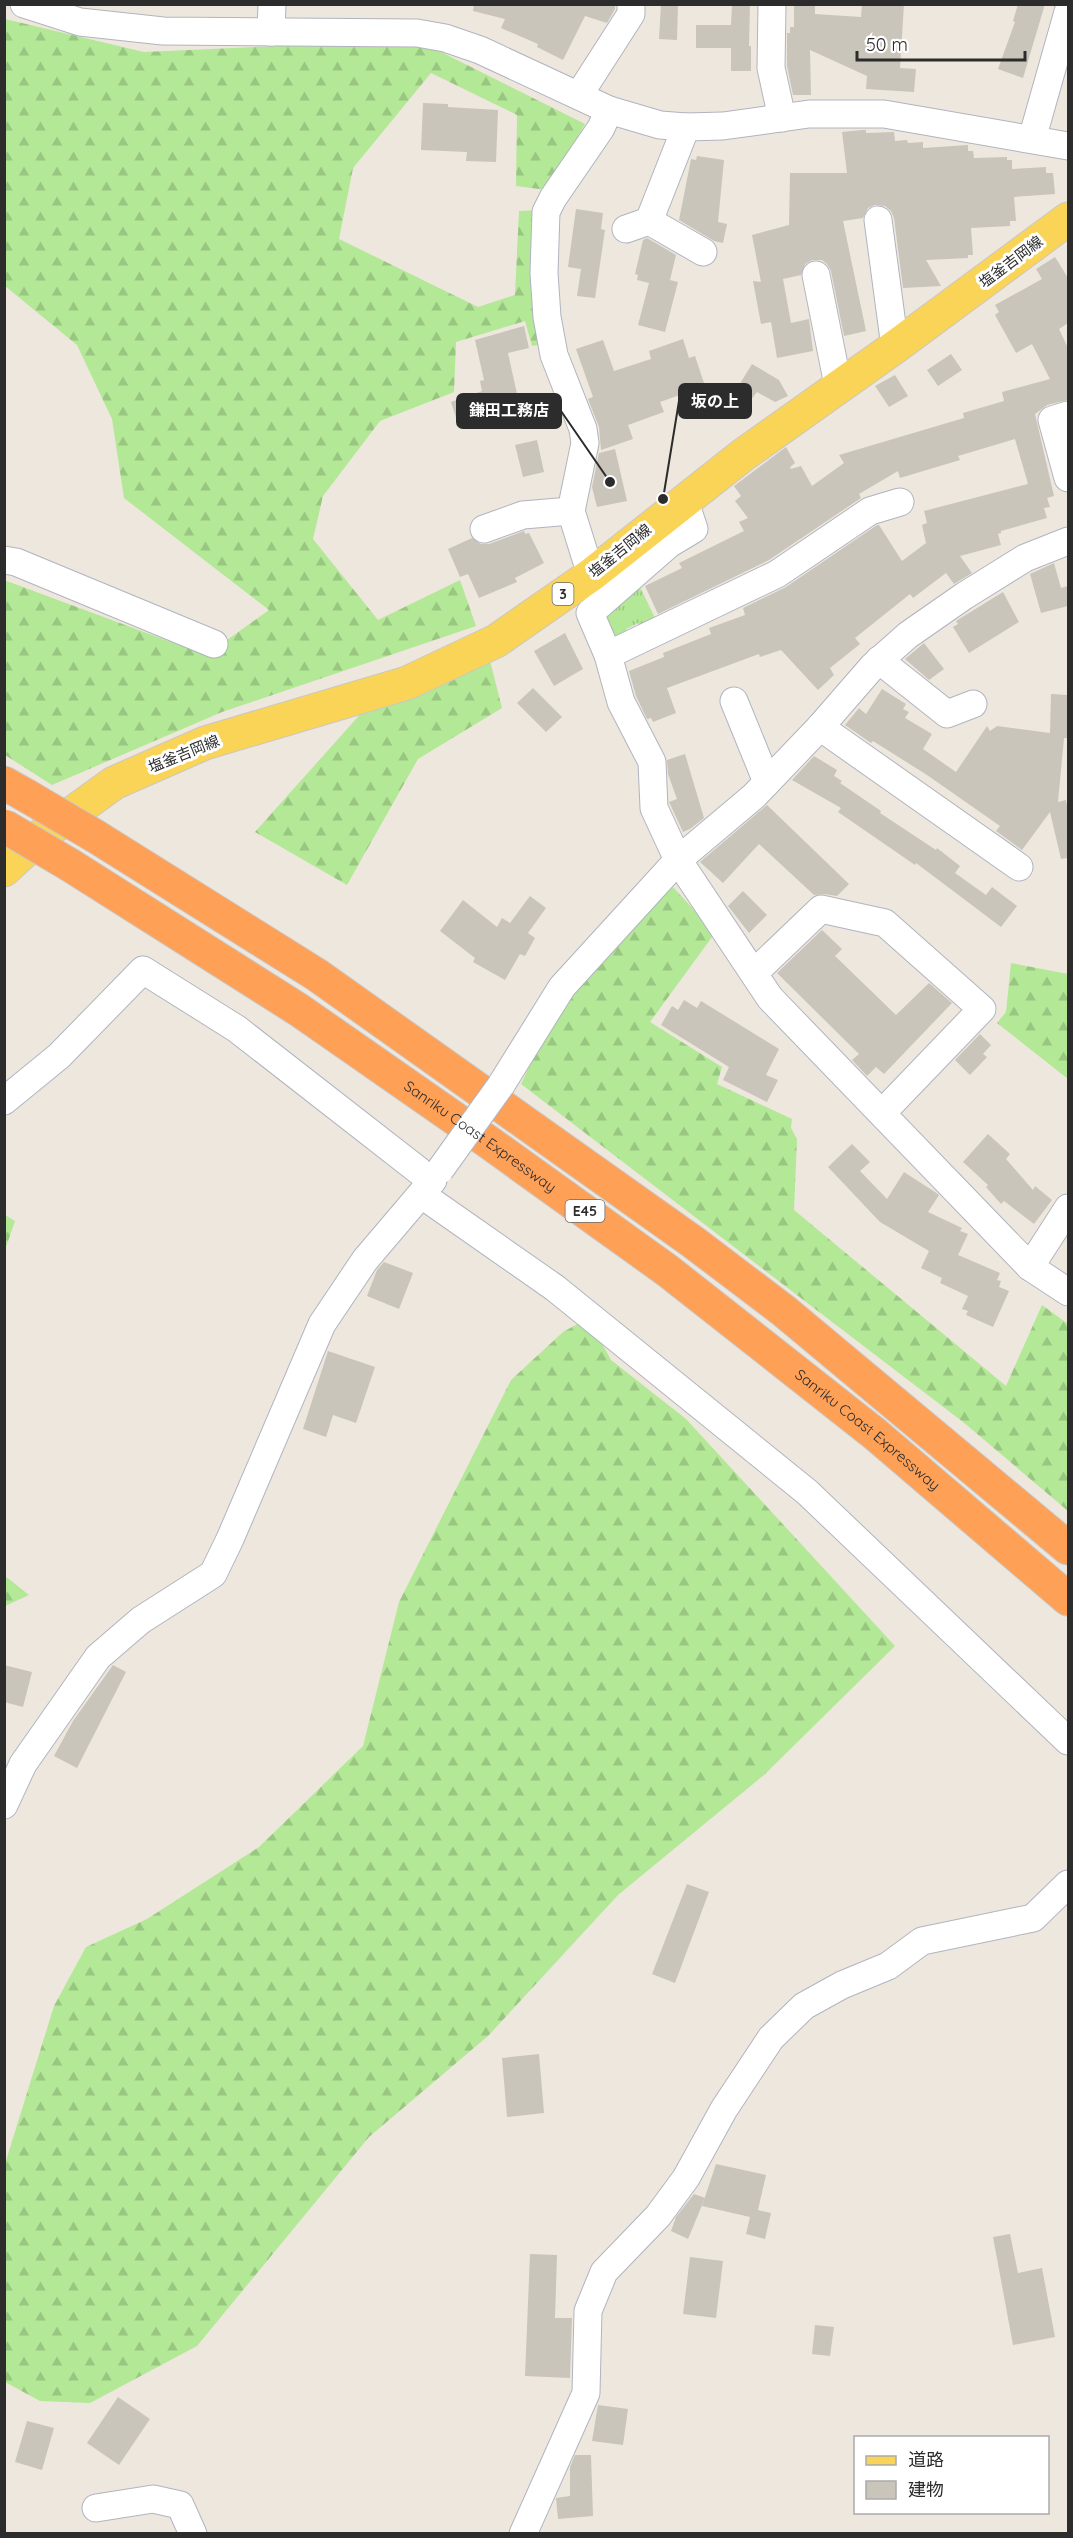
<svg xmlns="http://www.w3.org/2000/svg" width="1073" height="2538" viewBox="0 0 1073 2538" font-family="Quicksand,'Noto Sans JP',sans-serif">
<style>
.forest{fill:url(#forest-firs)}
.park{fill:url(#park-tufts)}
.building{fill:#c9c5bb}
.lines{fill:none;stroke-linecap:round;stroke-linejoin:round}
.minor-casing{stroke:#b1b4c0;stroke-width:29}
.major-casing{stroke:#c8c8c8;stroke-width:35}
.highway-casing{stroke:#c8c8c8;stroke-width:35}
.minor{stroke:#fff;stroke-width:27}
.major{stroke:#fad456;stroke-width:33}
.highway{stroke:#ffa057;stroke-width:33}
.minor-bridge-casing{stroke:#b1b4c0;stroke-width:29;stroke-linecap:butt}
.highway-bridge-casing{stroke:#c8c8c8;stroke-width:35;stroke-linecap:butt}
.minor-bridge{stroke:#fff;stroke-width:27}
.highway-bridge{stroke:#ffa057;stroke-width:33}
.labels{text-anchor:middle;stroke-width:6;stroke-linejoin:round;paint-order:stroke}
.shield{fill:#fff;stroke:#6b6b6b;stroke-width:1.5}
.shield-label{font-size:14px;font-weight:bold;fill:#2c2c2c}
.street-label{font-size:15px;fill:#2c2c2c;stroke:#fff}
.leader{fill:none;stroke:#2c2c2c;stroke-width:2}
.callout-dot{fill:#2c2c2c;stroke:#fff;stroke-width:2}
.callout{fill:#2c2c2c;stroke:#2c2c2c;stroke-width:2}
.callout-label{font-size:16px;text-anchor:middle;font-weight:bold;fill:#fff}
</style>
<defs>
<pattern id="forest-firs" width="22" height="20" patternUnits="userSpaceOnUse" patternTransform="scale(1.5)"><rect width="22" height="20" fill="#b2e896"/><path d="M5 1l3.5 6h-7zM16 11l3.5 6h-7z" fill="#99c781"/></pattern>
<pattern id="park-tufts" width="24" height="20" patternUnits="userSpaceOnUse" patternTransform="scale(1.5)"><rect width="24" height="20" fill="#b2e896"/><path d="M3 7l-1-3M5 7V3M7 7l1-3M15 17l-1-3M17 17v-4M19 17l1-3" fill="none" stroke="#99c781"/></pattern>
</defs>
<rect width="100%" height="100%" fill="#eee7dd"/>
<g class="forest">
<polygon points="5,19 144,52 298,45 429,46 585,124 547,190 516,186 517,115 431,73 353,168 339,239 478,307 515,295 519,211 540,210 543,344 532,346 525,321 456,342 454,392 380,421 323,496 313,539 378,620 460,580 476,626 222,712 52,785 5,755 4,580 206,655 269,610 124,498 112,419 77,345 5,286"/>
<polygon points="489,657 502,708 418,759 347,885 255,832 364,710"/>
<polygon points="673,887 715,933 650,1022 722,1067 717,1084 792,1119 791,1128 797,1139 794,1210 1006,1386 1042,1305 1068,1324 1068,1511 963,1422 521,1084 563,997"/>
<polygon points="1011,963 1068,974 1068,1079 997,1023 1006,1012"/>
<polygon points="5,1215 15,1221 5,1250"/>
<polygon points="588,1318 611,1360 686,1419 895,1646 764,1775 618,1895 488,2036 369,2137 197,2346 90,2403 40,2401 5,2382 4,2167 54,2006 86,1947 147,1919 259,1847 363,1746 399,1602 511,1380 563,1332"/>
<polygon points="4,1576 5,1576 29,1595 5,1606"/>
</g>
<polygon class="park" points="639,585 657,622 642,630 638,623 626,629 629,636 624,638 610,636 602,624 605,611"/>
<g class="building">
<polygon points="474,4 615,4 615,9 607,23 585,16 563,60 537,47 538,44 501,28 505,19 473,11"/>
<polygon points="661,4 678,4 677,40 659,39"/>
<polygon points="732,4 750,4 749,46 751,46 751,71 731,71 731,48 696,48 696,25 731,25"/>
<polygon points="794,4 815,4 815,14 861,17 862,4 904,4 900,68 916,69 914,92 866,89 867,76 810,50 811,95 793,95 787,66 787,33 790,33 790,27 794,27"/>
<polygon points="1018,4 1045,4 1023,78 998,69 1015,22 1013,21"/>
<polygon points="423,103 448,104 448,107 498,110 496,162 466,161 467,152 421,150"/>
<polygon points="862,130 866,130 866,133 894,132 895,141 907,140 908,143 923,142 923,148 968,145 968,151 973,151 974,158 1007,157 1007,160 1012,160 1012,169 1046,167 1046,173 1053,173 1055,194 1014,197 1016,221 1010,221 1010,226 971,228 973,255 968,255 968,258 926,260 941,286 903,288 894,218 891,211 885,206 875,205 868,208 863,218 843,221 866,331 844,336 831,271 827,264 822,260 812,260 805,264 801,275 783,279 791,323 809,319 813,351 777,358 771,322 761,324 753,281 761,282 752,235 789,225 790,173 847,173 842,132"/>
<polygon points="697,156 724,160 718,222 727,224 723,243 714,241 679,220 691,159 696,160"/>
<polygon points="576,209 603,213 601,229 605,230 595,298 577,296 581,269 568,267"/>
<polygon points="647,238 676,255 670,280 678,282 665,332 638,325 649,283 637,280 638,275 635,274 643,240"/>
<polygon points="1055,257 1068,278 1068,323 1059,329 1068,348 1068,400 1047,405 1035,414 1054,496 1047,498 1050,507 1044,508 1047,518 1001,531 1001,533 998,534 1001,545 960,556 972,573 954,584 946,573 913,598 910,594 855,638 860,644 830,668 834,675 818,690 781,650 760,657 759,654 667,688 676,713 653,722 651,718 647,719 636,696 629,671 664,657 663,653 711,634 709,628 745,615 743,608 786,587 877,525 879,525 902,561 926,543 922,525 927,523 924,511 1028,484 1015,439 958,456 960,460 900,478 898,471 859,494 861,498 769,560 658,614 645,586 682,568 679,563 744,531 739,522 748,518 735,501 741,496 734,486 786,447 795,463 790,467 791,469 801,466 812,486 844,463 839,455 964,418 963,413 1004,401 1002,392 1050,379 1032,344 1016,353 995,315 999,312 995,305 1042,279 1036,269"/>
<polygon points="524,326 529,348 508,353 523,421 501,426 499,414 488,417 487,410 457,421 451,402 482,391 480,381 484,380 475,340"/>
<polygon points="683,339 689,358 695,356 705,386 660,402 664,412 628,425 633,439 601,450 599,427 588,399 593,397 576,349 603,340 614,371 651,359 649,351"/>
<polygon points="951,354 962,370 938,386 927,370"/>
<polygon points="752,364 779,380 788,396 775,402 757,392 750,401 736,390"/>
<polygon points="895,375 908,396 889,407 875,386"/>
<polygon points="537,440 544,472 523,477 515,445"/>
<polygon points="615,449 627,501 597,507 592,487 599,453"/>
<polygon points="524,531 525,534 529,533 544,563 515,578 517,582 479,598 468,574 460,577 448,549 472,538 481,544 489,544"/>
<polygon points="1054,563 1061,588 1068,586 1068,606 1041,613 1030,574"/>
<polygon points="1003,592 1019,622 969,653 953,627 958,624 956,621"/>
<polygon points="565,633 583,669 554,686 534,651"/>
<polygon points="924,643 944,669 929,680 905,659"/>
<polygon points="533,688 562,717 546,732 517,703"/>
<polygon points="882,689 906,704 903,709 909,712 905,718 932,734 923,749 956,772 987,726 990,731 997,726 1050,733 1051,694 1068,695 1068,738 1064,738 1058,802 1066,800 1068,811 1068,858 1061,859 1050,812 1022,850 996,831 1000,826 927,775 873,741 871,743 845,725 859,708 866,714"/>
<polygon points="685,754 704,818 690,829 683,832 670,804 669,802 677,799 668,774 667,760"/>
<polygon points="814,756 837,770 834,776 842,781 840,783 881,811 880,813 936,850 937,848 960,866 955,873 986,895 992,887 1017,906 1001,927 916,863 915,865 838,812 841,808 792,780"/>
<polygon points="767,805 849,884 837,896 824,894 814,895 759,844 723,883 700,862"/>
<polygon points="743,891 767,915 749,933 728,906"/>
<polygon points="530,896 546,908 528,933 535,938 525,956 520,954 505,980 473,962 475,958 440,931 463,900 497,927 502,918 510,923"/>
<polygon points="822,930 842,949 835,956 896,1015 929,983 952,1003 884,1074 876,1067 867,1076 852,1060 859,1054 777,973"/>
<polygon points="684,1000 697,1008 701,1001 779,1049 766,1075 778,1080 767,1102 723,1080 729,1067 661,1025 672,1006 678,1010"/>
<polygon points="980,1034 991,1045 983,1054 987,1057 970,1075 955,1060"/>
<polygon points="988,1134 1010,1154 1006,1159 1033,1190 1035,1186 1052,1200 1034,1224 1004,1201 1001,1204 986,1187 988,1185 963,1162"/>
<polygon points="852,1144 870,1162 860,1171 887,1199 904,1172 935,1192 939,1195 928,1212 962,1228 960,1231 968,1234 958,1255 1000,1273 997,1280 1001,1281 999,1287 1009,1291 993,1327 966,1315 968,1311 962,1309 968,1296 940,1283 942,1278 921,1268 929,1251 880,1222 828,1167"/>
<polygon points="384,1262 413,1273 399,1309 367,1296 377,1270"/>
<polygon points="328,1351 375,1367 356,1423 333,1415 326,1437 303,1429"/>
<polygon points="4,1665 32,1672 23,1707 4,1702"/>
<polygon points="113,1665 126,1672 77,1768 54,1756 73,1721"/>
<polygon points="687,1884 709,1892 675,1983 652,1974"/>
<polygon points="539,2054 544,2113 507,2117 502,2058"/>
<polygon points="716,2164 766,2175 758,2210 771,2213 765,2239 746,2234 750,2217 702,2206"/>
<polygon points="694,2194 705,2198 688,2239 671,2231 676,2217"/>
<polygon points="1010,2234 1018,2273 1042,2268 1055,2337 1013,2345 993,2237"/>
<polygon points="530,2254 557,2255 555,2318 572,2318 570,2378 525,2376"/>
<polygon points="690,2257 723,2261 716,2318 683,2314"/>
<polygon points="815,2325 834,2327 830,2356 812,2354"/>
<polygon points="118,2397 150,2419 119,2465 87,2443"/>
<polygon points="598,2405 628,2409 623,2445 592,2441"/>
<polygon points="27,2421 54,2428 42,2470 15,2462"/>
<polygon points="575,2455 591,2455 593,2516 558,2519 556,2498 570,2496 570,2467"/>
</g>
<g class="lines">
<g class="minor-casing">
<g id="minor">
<polyline points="24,4 80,22 163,31 417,33 445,38 480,50 609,110 660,125 686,127 723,126 809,114 884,114 1068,146"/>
<polyline points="772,4 771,68 782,118"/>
<polyline points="271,32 272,4"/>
<polyline points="579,95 631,14 631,4"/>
<polyline points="686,127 649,221 703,252"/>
<polyline points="1032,139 1068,12"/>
<polyline points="878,220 895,347"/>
<polyline points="626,229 649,221"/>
<polyline points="816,275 838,385"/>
<polyline points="1068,415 1052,420 1068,478"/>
<polyline points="900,502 870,511 777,574 608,655 621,702 652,762 654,808 678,860 770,998 1030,1267 1068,1292"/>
<polyline points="484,529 523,515 571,511"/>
<polyline points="4,560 16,562 214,644"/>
<polyline points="591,575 571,511 585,443 583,429 554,355 547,317 544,273 546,212 553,198 601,128 609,110"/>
<polyline points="608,655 590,613 669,544 694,529 684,499"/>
<polyline points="879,660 947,714 973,704"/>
<polyline points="734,701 767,782"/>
<polyline points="820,727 1019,867"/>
<polyline points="754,973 821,909 885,923 982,1009 882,1113"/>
<polyline points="501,1085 562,987 678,860 754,796 820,727 873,666 908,635 964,596 1025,558 1068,541"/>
<polyline points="4,1101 59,1056 143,970 237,1029 432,1181"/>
<polyline points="422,1195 555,1288 807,1492 1068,1741"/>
<polyline points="1030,1267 1068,1208"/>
<polyline points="4,1805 23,1764 98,1657 141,1620 213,1574 230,1539 322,1324 365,1260 433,1180"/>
<polyline points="96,2508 153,2499 180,2505 193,2534"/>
<polyline points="523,2534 586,2393 588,2311 604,2272 658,2216 686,2178 724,2109 771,2038 804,2006 842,1985 888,1966 922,1941 1033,1918 1068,1884"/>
</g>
</g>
<g class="major-casing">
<polyline id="major" points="4,870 42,835 114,783 205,743 407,683 496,641 591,575 743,455 895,347 1068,219"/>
</g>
<g class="highway-casing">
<g id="highway">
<polyline points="4,783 27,796"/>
<polyline points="95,836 317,975 693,1242 784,1311 1068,1548"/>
<path id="s1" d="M70,865L299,1010L487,1141L668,1271L875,1434L1068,1599"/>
</g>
</g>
<use href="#minor" class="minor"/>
<use href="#major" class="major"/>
<use href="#highway" class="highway"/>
<g class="minor-bridge-casing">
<polyline id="minor-bridge" points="440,1170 501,1085"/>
</g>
<g class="highway-bridge-casing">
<g id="highway-bridge">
<polyline points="27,796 95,836"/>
<polyline points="4,826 70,865"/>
</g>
</g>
<use href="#minor-bridge" class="minor-bridge"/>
<use href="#highway-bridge" class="highway-bridge"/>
</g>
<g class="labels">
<g class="shield">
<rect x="552.5" y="583" width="21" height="22" rx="4.5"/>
<rect x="565.5" y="1200" width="39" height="22" rx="4.5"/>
</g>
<g class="shield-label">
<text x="563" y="599">3</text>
<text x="585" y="1216">E45</text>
</g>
<g class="street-label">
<text transform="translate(1011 262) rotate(-37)" y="5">塩釜吉岡線</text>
<text transform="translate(620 551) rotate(-39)" y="5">塩釜吉岡線</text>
<text transform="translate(184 754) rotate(-22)" y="5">塩釜吉岡線</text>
<text dy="5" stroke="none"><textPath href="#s1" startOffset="492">Sanriku Coast Expressway</textPath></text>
<text dy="5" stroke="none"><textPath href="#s1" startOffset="978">Sanriku Coast Expressway</textPath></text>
</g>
</g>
<path class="leader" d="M663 499L679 401M610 482L561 411"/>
<g class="callout-dot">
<circle cx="663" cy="499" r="6"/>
<circle cx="610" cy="482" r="6"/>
</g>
<g class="callout">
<rect x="679" y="384" width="72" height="34" rx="6"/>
<rect x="457" y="394" width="104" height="34" rx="6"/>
</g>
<g class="callout-label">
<text x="715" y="407">坂の上</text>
<text x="509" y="416">鎌田工務店</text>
</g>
<rect width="1073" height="2538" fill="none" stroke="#2c2c2c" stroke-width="12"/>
<rect x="854" y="2436" width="195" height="78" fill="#ffffff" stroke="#ababab" stroke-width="1.5"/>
<rect x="866" y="2456" width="30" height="9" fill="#fad456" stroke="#ababab" stroke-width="1.5"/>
<text x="908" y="2466" font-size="18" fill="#2c2c2c">道路</text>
<rect x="866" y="2481" width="30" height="18" fill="#c9c5bb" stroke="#ababab" stroke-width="1.5"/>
<text x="908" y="2496" font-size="18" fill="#2c2c2c">建物</text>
<path d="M857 51v9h168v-9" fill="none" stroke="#2c2c2c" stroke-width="3"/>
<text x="866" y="51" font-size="18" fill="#2c2c2c" stroke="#ffffff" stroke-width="4.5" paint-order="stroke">50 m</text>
</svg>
